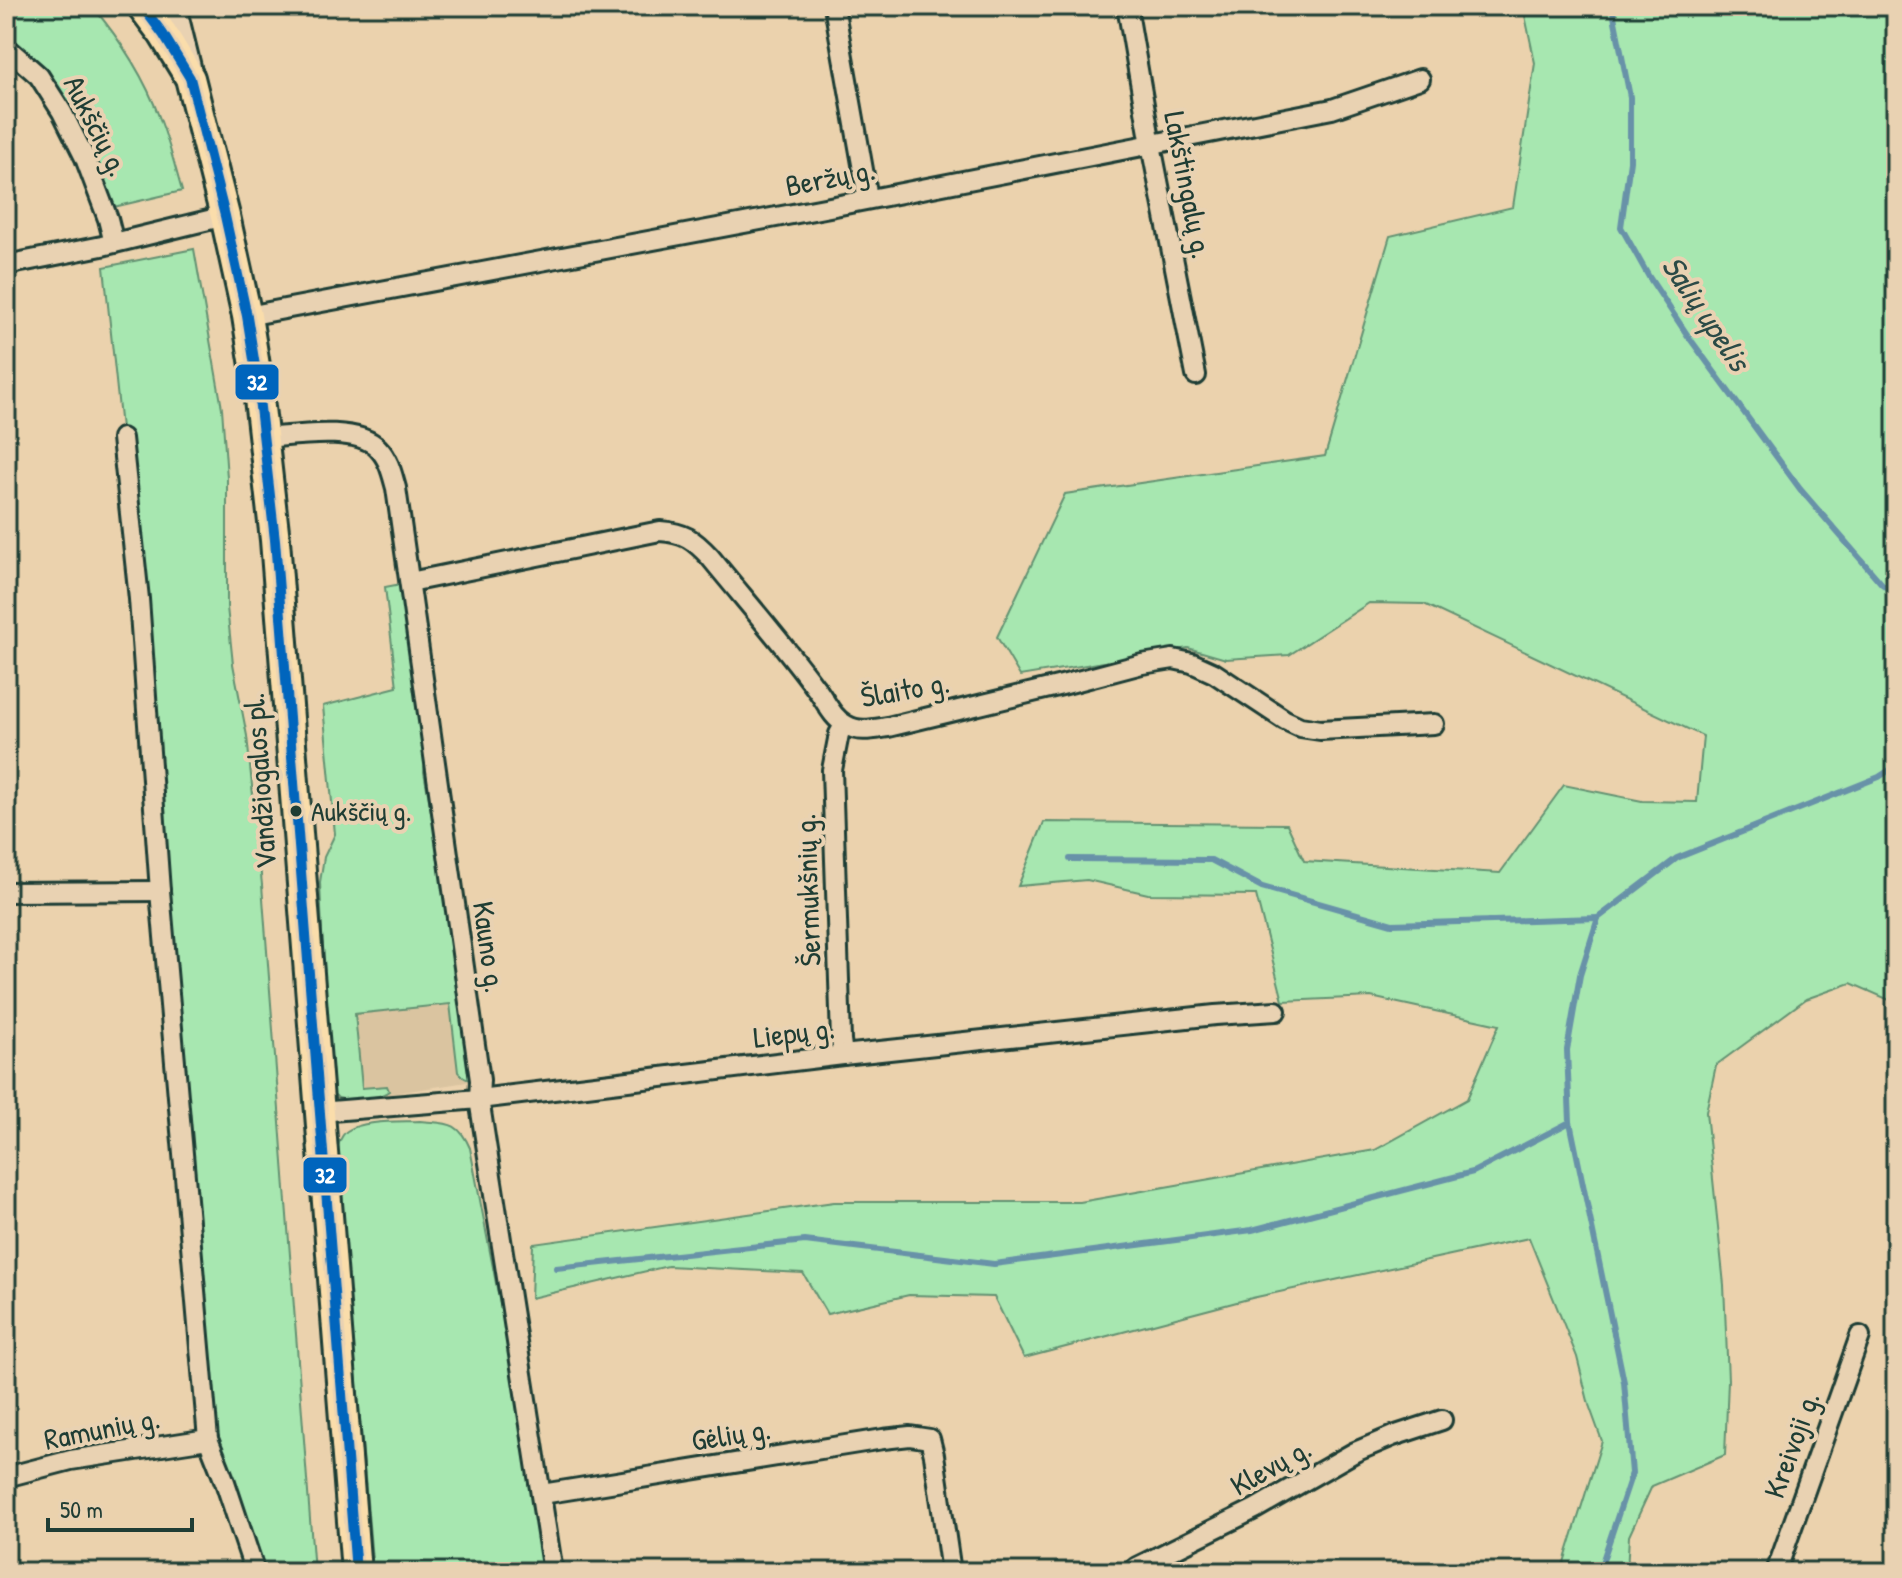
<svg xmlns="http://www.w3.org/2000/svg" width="1902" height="1578" viewBox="0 0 1902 1578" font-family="'Patrick Hand',sans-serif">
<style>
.built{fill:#dac4a0}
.green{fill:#a7e7b0;stroke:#639272;stroke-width:2}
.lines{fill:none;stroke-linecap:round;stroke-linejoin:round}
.stream{stroke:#6892a8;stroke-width:6}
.street-casing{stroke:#1f3d34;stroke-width:24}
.secondary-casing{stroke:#1f3d34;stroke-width:32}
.primary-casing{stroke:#1f3d34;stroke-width:34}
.street{stroke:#e9d2b2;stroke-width:18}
.secondary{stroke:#e9d2b2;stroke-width:26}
.primary{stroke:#faddab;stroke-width:28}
.bus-1-casing{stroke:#e9d2b2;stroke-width:16}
.bus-1{stroke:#0065bd;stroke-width:10}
.bus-dot{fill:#1f3d34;stroke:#e9d2b2;stroke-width:3}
.labels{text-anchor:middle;stroke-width:8;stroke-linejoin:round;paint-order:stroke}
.bus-label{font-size:28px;fill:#1f3d34;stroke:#e9d2b2;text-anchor:start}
.street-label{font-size:30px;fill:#1f3d34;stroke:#e9d2b2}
.water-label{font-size:32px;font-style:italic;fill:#2b4b47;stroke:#e9d2b2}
.line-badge{stroke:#e9d2b2;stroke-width:3}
.badge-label{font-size:22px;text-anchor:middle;font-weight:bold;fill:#fff}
</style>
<rect width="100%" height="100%" fill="#ebd2ad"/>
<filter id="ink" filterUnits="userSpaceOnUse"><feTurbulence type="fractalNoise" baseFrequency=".0125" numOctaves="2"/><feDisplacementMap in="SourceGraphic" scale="16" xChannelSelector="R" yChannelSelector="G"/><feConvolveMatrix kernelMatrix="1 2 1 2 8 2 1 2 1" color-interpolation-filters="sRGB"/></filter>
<g filter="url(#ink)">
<polygon class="built" points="440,919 480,1080 370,1097 338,1098 334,1094 323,958"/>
<g class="green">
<path d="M6,6H92C120,39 145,78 160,119C169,142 175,167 182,191L105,209L62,112L6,47Z"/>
<polygon points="1523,6 1896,6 1896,1003 1851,983 1806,999 1716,1065 1706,1112 1724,1285 1728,1380 1725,1455 1652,1486 1629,1536 1627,1572 1561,1572 1602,1441 1589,1405 1577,1357 1529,1238 1252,1298 1024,1358 994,1297 909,1295 827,1314 803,1273 668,1266 531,1298 533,1244 834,1202 1080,1202 1375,1150 1467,1099 1499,1025 1371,997 1283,1001 1256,895 1148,894 1087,880 1018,886 1044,822 1287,824 1304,861 1500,873 1564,785 1642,801 1697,802 1703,736 1424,604 1369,603 1289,655 1226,659 1188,648 1020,676 997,637 1065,494 1325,456 1390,236 1513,207 1535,63"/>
<polygon points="194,249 222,408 227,478 227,607 233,664 247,736 262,885 314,1572 255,1572 208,1439 139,599 104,267"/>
<path d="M401,584L426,751L424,772L480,1080C470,1081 464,1080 458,1072L450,1004L355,1014L362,1088L387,1086L389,1091C377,1100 358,1098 343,1099L338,1098L334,1094L323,958L320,882L324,857L335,834L323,706L397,687L385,587Z"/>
<path d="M420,1121C447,1124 458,1120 470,1148L526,1439L544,1572H373L337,1148C340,1141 341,1135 347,1131C362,1120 401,1122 420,1121Z"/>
</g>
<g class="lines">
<g class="stream">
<polyline points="1612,6 1630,97 1630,161 1621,227 1649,277 1688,336 1800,489 1882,584 1896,595"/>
<polyline points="1070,859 1211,860 1262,887 1392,924 1598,918"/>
<polyline points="556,1268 805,1241 994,1264 1252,1230 1473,1172 1570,1122"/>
<polyline points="1599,1572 1632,1473 1624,1382 1570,1122 1567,1050 1580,975 1598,918 1677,858 1879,777 1896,766"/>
</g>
<g class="street-casing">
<g id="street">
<polyline points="834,6 868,198"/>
<polyline points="1127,6 1151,145 1196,375"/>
<polyline points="6,47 39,76 62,112 85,158 108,219 114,243"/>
<polyline points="6,265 102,246 225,216"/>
<polyline points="247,316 835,206 1332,109 1420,79"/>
<polyline points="122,438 139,599 160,891 208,1439 225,1482 255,1572"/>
<path d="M265,438C294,436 356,425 378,448C389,459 392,474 396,488L480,1080L479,1099L553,1572"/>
<path d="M410,582L660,531C685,533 693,539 710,557C745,600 782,642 815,687C825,699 831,717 846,725C859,733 874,729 888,727L1066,684L1142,664L1173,659L1192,663L1214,673L1285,720L1300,727L1320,730L1434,724"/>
<polyline points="6,892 160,891"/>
<polyline points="843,1055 841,1040 832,770 839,734 844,725"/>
<polyline points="319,1112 479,1099 843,1055 1215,1015 1276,1011"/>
<polyline points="6,1477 71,1460 208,1439"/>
<polyline points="542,1494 883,1439 910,1436 930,1439 934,1455 951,1572"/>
<polyline points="1131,1572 1137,1567 1255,1509 1355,1452 1393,1436 1442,1420"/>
<polyline points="1776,1572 1860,1336"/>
</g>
</g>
<g class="secondary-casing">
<polyline id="secondary" points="172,6 187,67"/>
</g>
<g class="primary-casing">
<polyline id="primary" points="142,6 163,34 190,78 225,216 247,316 256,372 275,540 356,1572"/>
</g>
<use href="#street" class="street"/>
<use href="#secondary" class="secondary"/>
<use href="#primary" class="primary"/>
<g class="bus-1-casing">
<polyline id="bus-1" points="142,6 163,34 190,78 225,216 247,316 256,372 275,540 356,1572"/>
</g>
<use href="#bus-1" class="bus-1"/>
</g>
</g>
<circle class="bus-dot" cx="296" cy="811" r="7"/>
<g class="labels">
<g class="bus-label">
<text x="311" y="821">Aukščių g.</text>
</g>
<g class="street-label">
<text transform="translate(96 126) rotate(63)" y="10">Aukščių g.</text>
<text transform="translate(830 178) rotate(-11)" y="10">Beržų g.</text>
<text transform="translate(1188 185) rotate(79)" y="10">Lakštingalų g.</text>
<text transform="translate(905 690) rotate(-10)" y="10">Šlaito g.</text>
<text transform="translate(260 781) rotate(-94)" y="10">Vandžiogalos pl.</text>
<text transform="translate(808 890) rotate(-92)" y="10">Šermukšnių g.</text>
<text transform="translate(489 947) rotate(82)" y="10">Kauno g.</text>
<text transform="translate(794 1033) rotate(-7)" y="10">Liepų g.</text>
<text transform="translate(102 1429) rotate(-11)" y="10">Ramunių g.</text>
<text transform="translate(731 1435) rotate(-9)" y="10">Gėlių g.</text>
<text transform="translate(1792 1445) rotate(-70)" y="10">Kreivoji g.</text>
<text transform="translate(1271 1467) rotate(-29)" y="10">Klevų g.</text>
</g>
<g class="water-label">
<text transform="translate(1706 313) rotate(56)" y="11">Salių upelis</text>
</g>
</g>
<g class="line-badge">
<rect x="234" y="363" width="46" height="38" rx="8" fill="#0065bd"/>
<rect x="302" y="1156" width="46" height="38" rx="8" fill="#0065bd"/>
</g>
<g class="badge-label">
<text x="257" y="390">32</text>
<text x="325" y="1183">32</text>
</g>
<rect width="1902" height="1578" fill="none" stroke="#e9d2b2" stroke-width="32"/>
<rect x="16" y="16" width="1870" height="1546" fill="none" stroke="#1f3d34" stroke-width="3" filter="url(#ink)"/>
<path d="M48 1518v12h144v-12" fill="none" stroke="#1f3d34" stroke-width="4"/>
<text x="60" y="1518" font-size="24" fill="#1f3d34" stroke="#e9d2b2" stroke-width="6" paint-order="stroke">50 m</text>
</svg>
